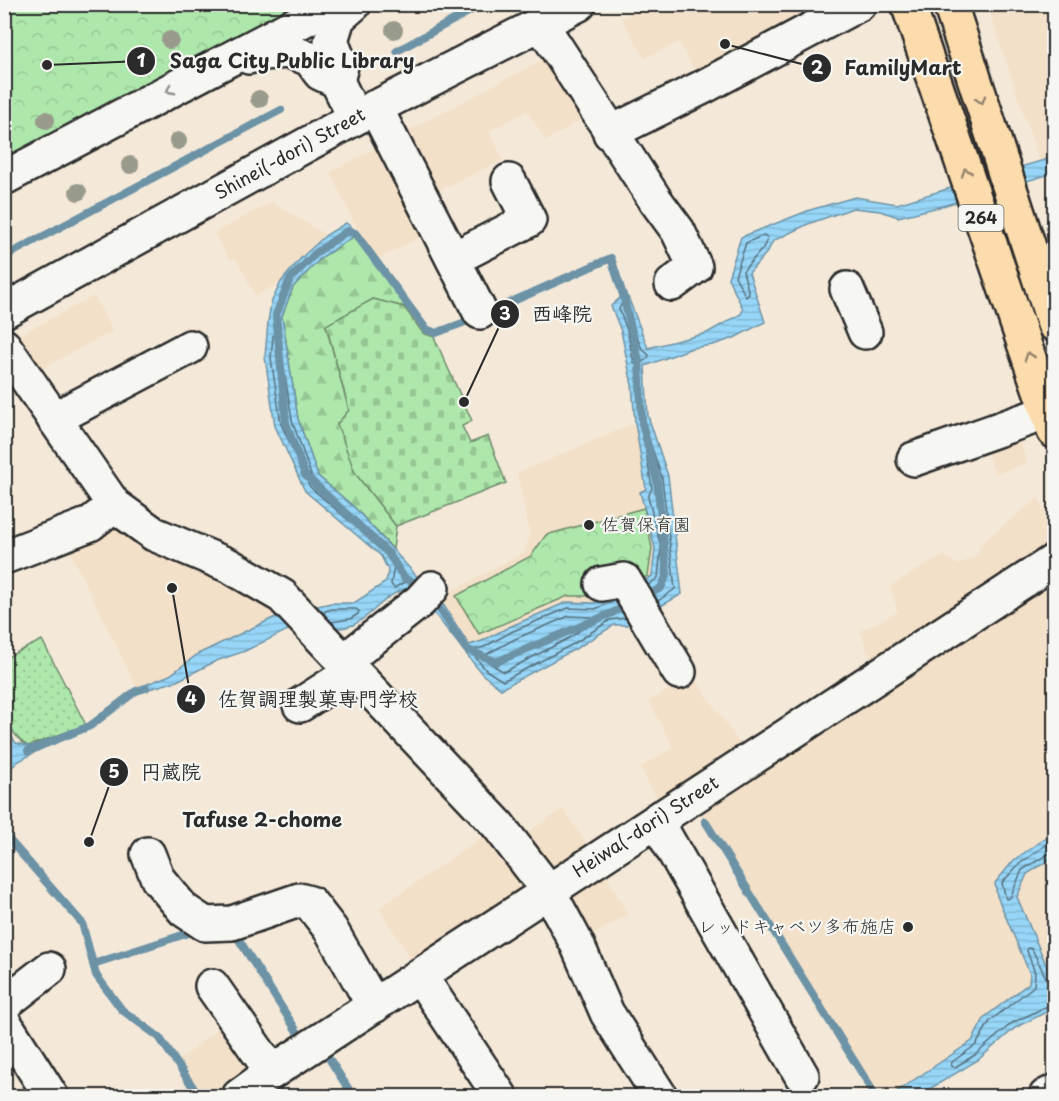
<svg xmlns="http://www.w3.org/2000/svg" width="1059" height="1101" viewBox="0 0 1059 1101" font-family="'Playpen Sans','Klee One',sans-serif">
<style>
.built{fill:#f3e0c8}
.forest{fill:url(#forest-firs);stroke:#6c896b;stroke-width:1.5}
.cemetery{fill:url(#cemetery-stones);stroke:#6c896b;stroke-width:1.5}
.park{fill:url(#park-crowns);stroke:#6c896b;stroke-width:1.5}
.garden{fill:url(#garden-dots);stroke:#6c896b;stroke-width:1.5}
.water{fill:url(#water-rules);stroke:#6c92a6;stroke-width:1.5}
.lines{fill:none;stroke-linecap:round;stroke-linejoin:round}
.shore{stroke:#566f7d;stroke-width:1.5}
.stream{stroke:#6c92a6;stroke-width:8}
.minor-casing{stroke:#2b2b2b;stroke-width:38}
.highway-casing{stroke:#2b2b2b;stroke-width:38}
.minor{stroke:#f6f6f2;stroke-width:33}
.highway{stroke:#fcdcac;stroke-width:33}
.tree{fill:#989a8b}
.oneway{stroke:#90908e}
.oneway2{stroke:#94846c}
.poi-dot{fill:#2b2b2b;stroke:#f6f6f2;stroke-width:2}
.labels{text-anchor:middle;stroke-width:4.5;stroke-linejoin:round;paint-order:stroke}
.shield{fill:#f6f6f2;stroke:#686867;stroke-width:1.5}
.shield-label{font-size:16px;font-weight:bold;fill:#2b2b2b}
.street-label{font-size:18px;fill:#2b2b2b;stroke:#f6f6f2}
.poi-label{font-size:18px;fill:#2b2b2b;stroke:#f6f6f2;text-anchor:start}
.neighbourhood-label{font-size:20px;font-weight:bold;fill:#2b2b2b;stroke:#f6f6f2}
.leader{fill:none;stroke:#2b2b2b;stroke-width:2}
.callout-dot{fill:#2b2b2b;stroke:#f6f6f2;stroke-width:2}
.mark-label{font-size:18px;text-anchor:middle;font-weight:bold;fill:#fff}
.callout-label{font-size:20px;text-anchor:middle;font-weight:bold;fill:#2b2b2b;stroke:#f6f6f2;stroke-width:4.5;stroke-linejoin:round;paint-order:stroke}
</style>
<defs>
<pattern id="forest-firs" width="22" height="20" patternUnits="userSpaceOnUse" patternTransform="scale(1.5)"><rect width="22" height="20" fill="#aee7ab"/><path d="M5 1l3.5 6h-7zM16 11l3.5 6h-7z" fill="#96c693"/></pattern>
<pattern id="cemetery-stones" width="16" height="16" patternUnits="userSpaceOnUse" patternTransform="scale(1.5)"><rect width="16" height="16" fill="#aee7ab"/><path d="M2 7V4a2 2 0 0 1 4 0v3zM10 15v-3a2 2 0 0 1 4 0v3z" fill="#96c693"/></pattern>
<pattern id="park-crowns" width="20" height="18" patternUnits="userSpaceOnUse" patternTransform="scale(1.5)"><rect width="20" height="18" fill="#aee7ab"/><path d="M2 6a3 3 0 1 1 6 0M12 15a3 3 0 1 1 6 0" fill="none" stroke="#96c693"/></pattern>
<pattern id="garden-dots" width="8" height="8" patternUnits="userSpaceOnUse" patternTransform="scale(1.5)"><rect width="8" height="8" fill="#aee7ab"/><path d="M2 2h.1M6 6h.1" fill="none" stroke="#96c693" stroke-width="1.8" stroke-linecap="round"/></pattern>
<pattern id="water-rules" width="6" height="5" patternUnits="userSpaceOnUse" patternTransform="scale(1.5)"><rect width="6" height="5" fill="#97d6f8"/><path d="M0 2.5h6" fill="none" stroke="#82b8d5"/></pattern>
</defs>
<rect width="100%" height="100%" fill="#f4e9d9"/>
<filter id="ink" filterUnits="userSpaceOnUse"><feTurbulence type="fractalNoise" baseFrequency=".0167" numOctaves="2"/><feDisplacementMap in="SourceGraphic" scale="12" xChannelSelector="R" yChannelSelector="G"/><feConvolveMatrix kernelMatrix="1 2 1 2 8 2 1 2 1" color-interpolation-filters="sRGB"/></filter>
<g filter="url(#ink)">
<g class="built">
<polygon points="649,5 845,5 701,83 679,42 645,58 621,18"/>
<polygon points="987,5 1049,5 1053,25 1054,25 1054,157 1039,160"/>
<polygon points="553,54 591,114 546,141 527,111 490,131 503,160 427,196 398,136"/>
<polygon points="388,141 432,230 378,260 359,233 330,172"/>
<polygon points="272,202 326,235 302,258 281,282 256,296 236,259 229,259 214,233"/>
<polygon points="94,296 113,331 30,375 5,385 4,343"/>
<polygon points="635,423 646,489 641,493 655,548 652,576 633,587 594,603 567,602 509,627 482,641 468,645 439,598 524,552 530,536 517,473"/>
<polygon points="1016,430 1027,463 995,474 982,439"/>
<polygon points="1039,497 1054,545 872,664 860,631 898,612 890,586 944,555 958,565 979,554 979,545"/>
<polygon points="116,516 288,611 198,654 170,675 137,688 65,542"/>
<polygon points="1054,578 1054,999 909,1096 876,1096 700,810"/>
<polygon points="693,676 743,748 659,803 640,767 673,748 649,701"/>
<polygon points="563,809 590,848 413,964 379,908 494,829 509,845"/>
<polygon points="605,873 628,915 581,941 561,901"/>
<polygon points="227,1021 260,1064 216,1096 202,1096 178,1061"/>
</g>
<polygon class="forest" points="359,233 405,296 404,307 373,299 326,326 349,410 355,473 396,526 393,549 355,508 318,476 298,419 282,316 293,287 322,257"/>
<polygon class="cemetery" points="373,299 404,307 423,333 434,337 472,421 462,426 470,443 488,436 506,483 396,526 355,473 337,424 349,410 326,325"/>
<g class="park">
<polygon points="5,5 311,5 5,165"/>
<polygon points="644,508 652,548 648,576 600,596 568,596 479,634 456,596 531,556 546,535"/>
</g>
<path class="garden" d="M42,640L86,725L28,746C0,731 4,687 5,658Z"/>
<g class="water">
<polygon points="1054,157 1054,173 939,207 898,217 880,211 853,208 808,224 773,241 768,251 749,273 765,322 734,338 713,345 692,348 645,366 648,416 668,476 682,594 627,625 614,625 577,648 501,689 482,674 430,608 439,598 469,645 482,641 509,627 567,602 594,603 633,587 652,576 655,548 640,492 646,489 635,423 632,385 621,331 611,306 620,298 628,297 648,348 707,333 741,314 743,309 728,278 741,237 810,210 855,197 897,204"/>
<path d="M346,223L359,233L322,257L293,287L282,316L298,419L318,476L355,508L422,582L417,589C391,584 374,616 353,625C346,628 337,628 330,629L309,608L331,603H354L386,582L388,570L381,556L305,491L275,426L265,357L268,322L271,303L281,282L301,258L326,235Z"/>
<polygon points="288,611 300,624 245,651 216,661 177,681 135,693 137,688 170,675 198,654"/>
<polygon points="4,727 16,743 41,749 19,761 5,773 5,760 7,757 5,753"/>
<polygon points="1054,832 1054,857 1027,874 1017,897 1054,983 1054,1008 1015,1028 978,1060 918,1096 890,1096 972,1041 985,1017 1029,983 1030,974 997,896 995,883 1014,860"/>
</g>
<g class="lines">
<g class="shore">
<polygon points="764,235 768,238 763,248 743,271 749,294 746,297 735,276 746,243"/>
<polygon points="621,305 625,307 642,349 649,355 648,358 638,365 634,363 627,330 619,309"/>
<polygon points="276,333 279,336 292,420 312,478 361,524 359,528 356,527 310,487 281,424 271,358 273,336"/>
<polygon points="396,564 410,579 394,588 391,584 394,566"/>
<polyline points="648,585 658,578 661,547 648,497 652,488 645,446 648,443 651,445 662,478 675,589 658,601"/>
<polyline points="615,601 595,609 568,608 511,632 484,647 473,650 472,653 486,670 503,681 575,643 610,620 626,618"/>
<polyline points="324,615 325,611 332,609 356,609 359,611 358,614 350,619 331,622"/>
<polygon points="569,616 592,617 595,620 571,637 504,672 491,664 485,658 487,654 515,639"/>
<polyline points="1054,839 1018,865 1002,883 1006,899 1010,898 1022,870 1050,853 1054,852"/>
<polyline points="1054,983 1047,980 1032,949 1028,948 1027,951 1035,973 1034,986 990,1021 976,1045 952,1062 951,1066 955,1067 975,1055 1012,1023 1054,1003"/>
</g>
<g class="stream">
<polyline points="397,51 483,4"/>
<polygon points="347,231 355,233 426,329 436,333 468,321 611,258 623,295 639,361 642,423 657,481 667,574 661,588 612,613 496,662 466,649 437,605 418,583 405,579 388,553 305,475 286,423 276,315 290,279 317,252"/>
<polyline points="4,257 281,110"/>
<polyline points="28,751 90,726 136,691 146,688"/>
<polyline points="705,821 876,1096"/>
<polyline points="4,834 82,923 96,975 122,1010 159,1037 199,1096"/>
<polyline points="234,932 298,1033"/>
<polyline points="93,964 195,931"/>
<polyline points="330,1060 353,1096"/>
</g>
<g class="minor-casing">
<g id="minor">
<polyline points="541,24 656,201 678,231 695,267 672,284"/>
<polyline points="249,57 263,53 289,51 310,59 320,73 337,81 355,118"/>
<polyline points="337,81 341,66 331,41 338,18 354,4"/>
<polyline points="375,107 480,312"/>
<polyline points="610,133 703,87 859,4"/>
<polyline points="4,178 334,4"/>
<polyline points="453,259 529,220 509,181"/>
<polyline points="847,289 865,332"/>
<polyline points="4,311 355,118 579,4"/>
<polyline points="4,346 114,505 154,534 230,566 282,596 498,825 548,890 577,944 607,1013 660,1096"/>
<polyline points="54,419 190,347"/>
<polyline points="914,459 1048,412"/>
<polyline points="4,557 90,524 114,505"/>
<polyline points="602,584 624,580 679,672"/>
<polyline points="344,661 420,601 432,588"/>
<polyline points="300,705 353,671"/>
<polyline points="659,818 664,834 802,1076"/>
<polyline points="148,854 158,879 184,910 205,924 232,923 299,900 310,903 331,930 374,1006"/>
<polyline points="420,976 500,1096"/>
<polyline points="212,986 272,1072"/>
<polyline points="4,1004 49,969"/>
<polyline points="4,1022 51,1096"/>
<polyline points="239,1096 272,1072 1054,561"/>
<polyline points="1046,1096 1054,1092"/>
</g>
</g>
<g class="highway-casing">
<g id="highway">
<polyline points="908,4 1054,431"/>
<polyline points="950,4 1054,324"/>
</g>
</g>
<use href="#minor" class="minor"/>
<use href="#highway" class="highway"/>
</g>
<g class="tree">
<circle cx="394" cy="30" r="9"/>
<circle cx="170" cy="40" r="9"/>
<circle cx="259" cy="99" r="9"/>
<circle cx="46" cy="120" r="9"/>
<circle cx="178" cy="141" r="9"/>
<circle cx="130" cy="165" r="9"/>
<circle cx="78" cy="192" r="9"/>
</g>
<defs><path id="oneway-chevron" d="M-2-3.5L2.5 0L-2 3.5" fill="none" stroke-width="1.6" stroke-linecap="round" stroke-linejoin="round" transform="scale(1.5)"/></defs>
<use class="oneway" href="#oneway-chevron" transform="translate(170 90) rotate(152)"/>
<g class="oneway2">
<use href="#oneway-chevron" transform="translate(981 100) rotate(72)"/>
<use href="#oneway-chevron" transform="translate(966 172) rotate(-109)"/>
<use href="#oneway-chevron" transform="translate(1029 356) rotate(-109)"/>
</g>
</g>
<g class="poi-dot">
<circle cx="589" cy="525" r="6"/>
<circle cx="908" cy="927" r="6"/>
</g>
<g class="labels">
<rect class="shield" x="958.5" y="205" width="45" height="26" rx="4.5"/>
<g class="shield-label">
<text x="981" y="224">264</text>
</g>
<g class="street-label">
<text transform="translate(290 154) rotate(-29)" y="6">Shinei(-dori) Street</text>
<text transform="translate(646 827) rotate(-33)" y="6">Heiwa(-dori) Street</text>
</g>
<g class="poi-label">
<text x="601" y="531">佐賀保育園</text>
<text x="896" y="933" text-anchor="end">レッドキャベツ多布施店</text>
</g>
<g class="neighbourhood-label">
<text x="262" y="827">Tafuse 2-chome</text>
</g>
</g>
<path class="leader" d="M47 65L141 61M725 44L817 68M464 402L505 314M172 588L191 699M89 842L114 772"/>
<g class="callout-dot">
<circle cx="47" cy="65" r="6"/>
<circle cx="725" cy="44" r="6"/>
<circle cx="464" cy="402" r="6"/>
<circle cx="172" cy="588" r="6"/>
<circle cx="89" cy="842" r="6"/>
<circle cx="141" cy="61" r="15"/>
<circle cx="817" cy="68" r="15"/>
<circle cx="505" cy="314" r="15"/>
<circle cx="191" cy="699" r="15"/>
<circle cx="114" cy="772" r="15"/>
</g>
<g class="mark-label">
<text x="141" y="67">1</text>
<text x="817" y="74">2</text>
<text x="505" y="320">3</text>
<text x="191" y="705">4</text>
<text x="114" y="778">5</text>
</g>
<g class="callout-label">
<text x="292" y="68">Saga City Public Library</text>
<text x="903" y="75">FamilyMart</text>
<text x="562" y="321">西峰院</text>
<text x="318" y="706">佐賀調理製菓専門学校</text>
<text x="171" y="779">円蔵院</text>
</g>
<rect width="1059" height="1101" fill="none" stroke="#f6f6f2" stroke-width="24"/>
<rect x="12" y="12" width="1035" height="1077" fill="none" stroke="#2b2b2b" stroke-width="2" filter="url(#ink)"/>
</svg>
